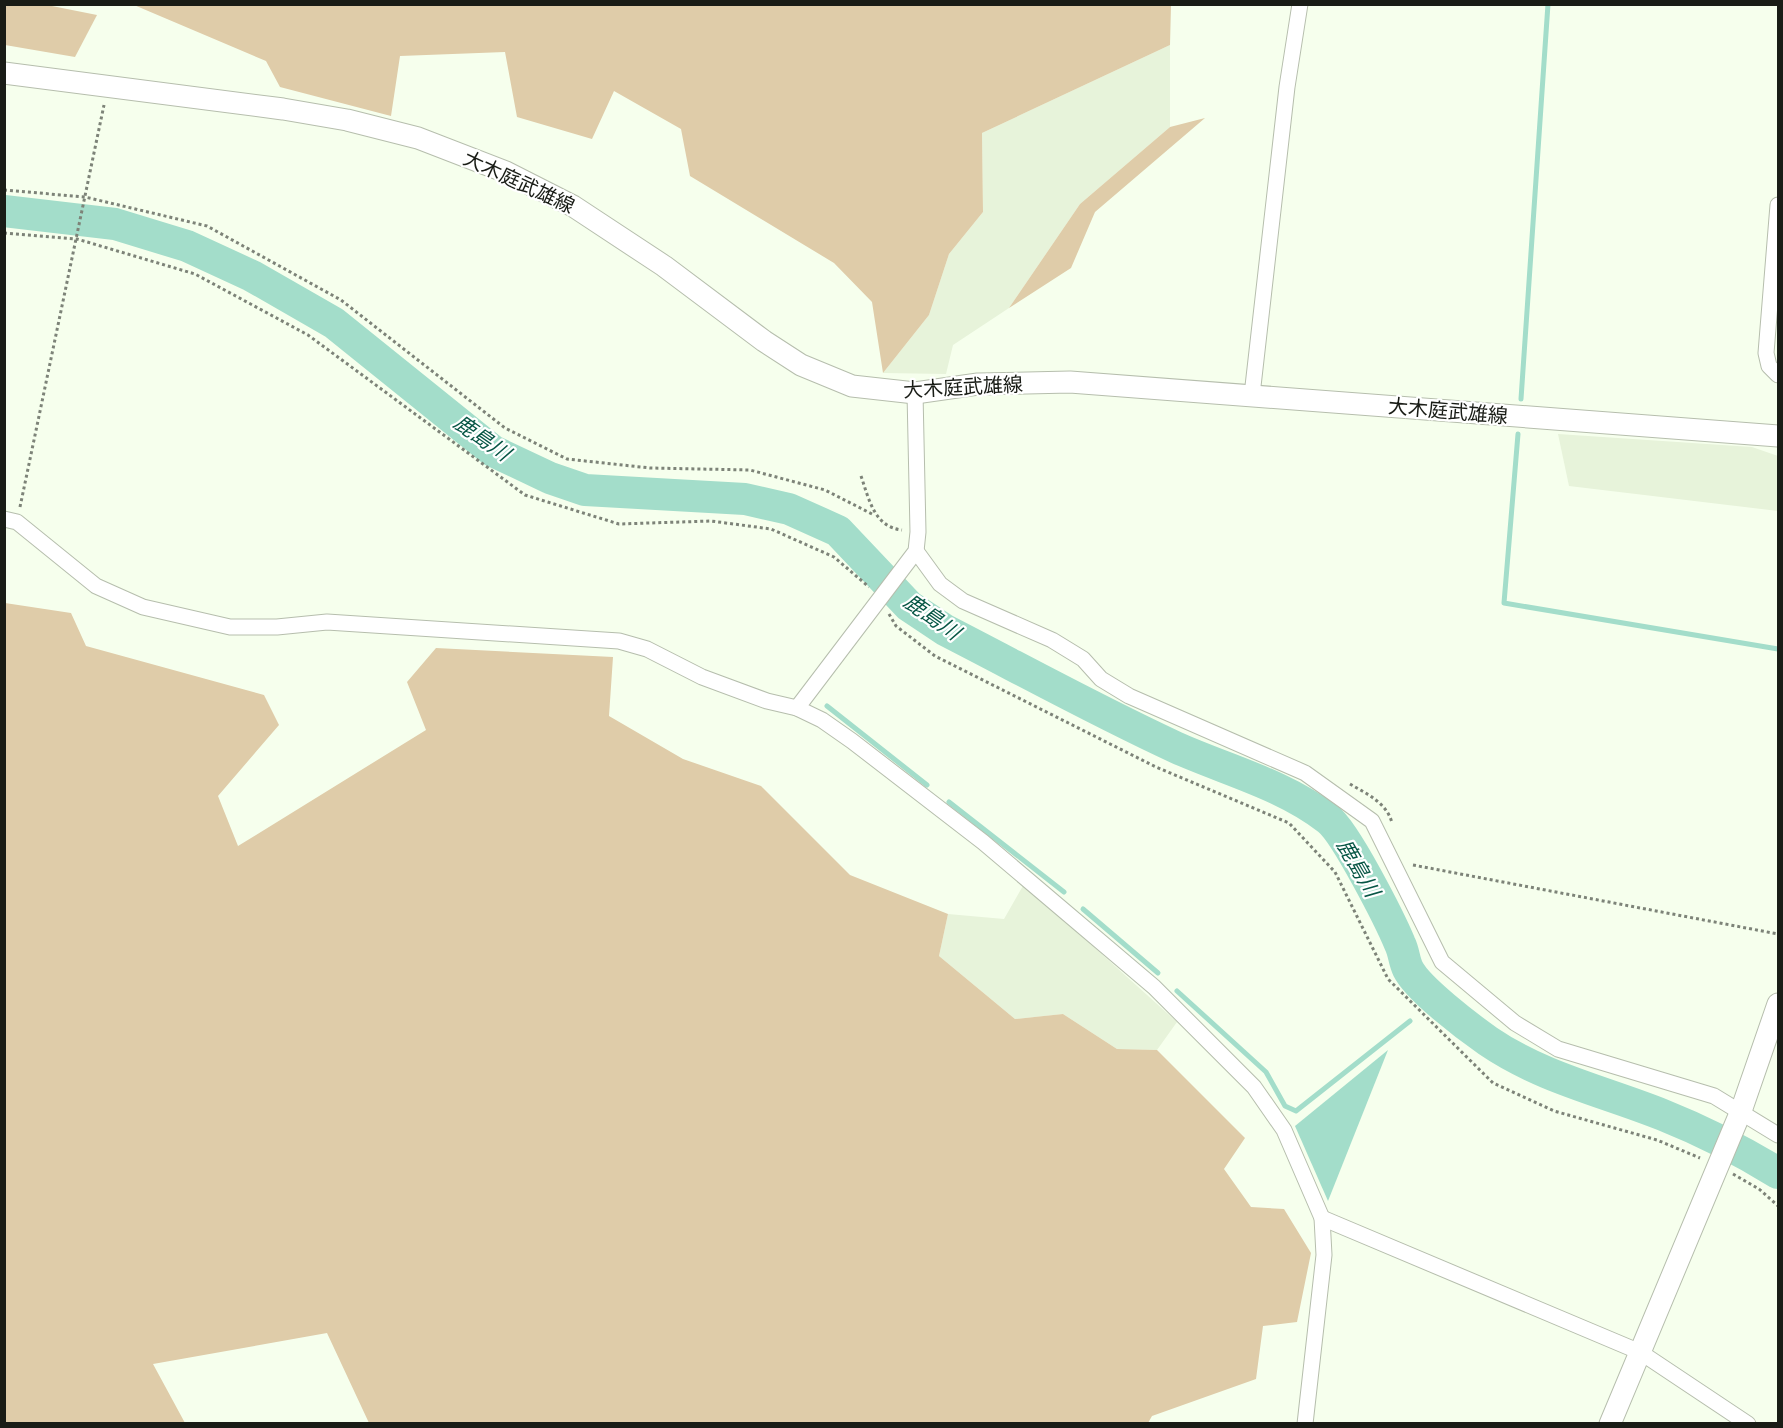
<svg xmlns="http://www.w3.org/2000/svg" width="1783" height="1428" viewBox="0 0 1783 1428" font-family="'Asap Condensed','Noto Sans JP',sans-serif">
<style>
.built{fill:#e7f3da}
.green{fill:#dfcca9}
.water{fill:#a3ddca}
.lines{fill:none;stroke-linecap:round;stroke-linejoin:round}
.stream{stroke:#a3ddca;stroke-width:5}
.river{stroke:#a3ddca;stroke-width:32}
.street-casing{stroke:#b6bead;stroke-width:17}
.secondary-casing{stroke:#b6bead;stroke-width:23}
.path{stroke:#7d8378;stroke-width:3;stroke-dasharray:3 3;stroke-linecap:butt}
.street{stroke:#fff;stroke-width:15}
.secondary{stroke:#fff;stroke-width:21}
.labels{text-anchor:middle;stroke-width:4.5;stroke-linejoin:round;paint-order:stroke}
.street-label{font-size:20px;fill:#191c16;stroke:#fff}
.water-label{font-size:21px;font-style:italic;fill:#075645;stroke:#fff}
</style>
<rect width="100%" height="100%" fill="#f6ffed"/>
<g class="built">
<polygon points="1170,45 1170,127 1080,204 1009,308 953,345 946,374 883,373 929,315 949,254 983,212 982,133"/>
<polygon points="1558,434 1752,447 1778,456 1778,511 1569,486"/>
<polygon points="1024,884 1177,1022 1157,1050 1117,1049 1063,1014 1015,1019 939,956 948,914 1004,919"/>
</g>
<g class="green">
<polygon points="4,5 47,5 97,15 75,57 5,45"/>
<polygon points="134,5 1171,4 1171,5 1170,45 982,133 983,212 949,254 929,315 883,373 872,302 834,263 690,176 681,129 614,91 592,139 517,117 505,52 400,56 391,116 280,87 266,61"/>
<polygon points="1205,118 1095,212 1071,268 1009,308 1080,204 1170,127"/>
<polygon points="5,603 71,613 86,646 264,695 279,725 218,796 238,846 426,730 407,682 436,648 613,657 609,716 683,759 761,786 850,875 948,914 939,956 1015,1019 1063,1014 1117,1049 1157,1050 1245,1138 1224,1169 1251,1207 1284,1209 1311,1253 1297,1322 1263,1326 1256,1379 1152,1416 1148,1423 369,1423 327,1333 153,1364 185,1423 5,1423"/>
</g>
<polygon class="water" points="1388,1050 1328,1201 1295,1126"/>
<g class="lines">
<g class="stream">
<polyline points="1521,399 1548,4"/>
<polyline points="1518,434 1504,603 1778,649"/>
<polyline points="827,706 927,785"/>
<polyline points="949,802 1064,892"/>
<polyline points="1083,909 1158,973"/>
<polyline points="1177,991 1266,1072 1285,1106 1296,1111 1410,1021"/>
<polyline points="1428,1008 1440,1003"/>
</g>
<path class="river" d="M4,211L115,224L187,246L252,276L334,323L493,451L550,478L585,490L745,499L789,509L838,531L909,606L945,630C1021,669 1097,711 1175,747C1226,770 1283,784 1328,819C1346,833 1390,920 1400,944C1404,952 1404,961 1408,969C1418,989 1468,1027 1488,1041C1542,1078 1603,1091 1663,1115C1703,1131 1742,1151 1778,1173"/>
<g class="street-casing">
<g id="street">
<polyline points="1778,205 1766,353 1769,366 1778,375"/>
<polyline points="1252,395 1287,87 1300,4"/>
<polyline points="4,519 17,522 96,586 143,607 230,627 277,627 327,622 619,641 647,649 702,677 767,701 797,708 822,720 852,741 983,842 1154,987 1254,1087 1284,1130 1322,1218 1324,1255 1305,1424"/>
<polyline points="916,551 940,584 963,601 1052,640 1083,659 1101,679 1129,696 1305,773 1372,821 1442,962 1515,1023 1558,1049 1714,1096 1778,1135"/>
<polyline points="797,708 916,551 918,532 915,393"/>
<polyline points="1322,1218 1640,1352 1748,1424"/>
</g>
</g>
<g class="secondary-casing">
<g id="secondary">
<polyline points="4,73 283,109 347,120 418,138 506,172 573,206 664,266 764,341 801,365 852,386 915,393 978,384 1070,382 1778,436"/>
<polyline points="1610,1424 1741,1111 1778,1004"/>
</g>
</g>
<g class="path">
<polyline points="4,190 85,197 207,226 341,300 505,428 567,459 650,468 750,470 825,490 874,515"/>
<polyline points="4,233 77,239 195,274 308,335 525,495 619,524 711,521 771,529 834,557 869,587"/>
<path d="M861,476C869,499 874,527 902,530"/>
<polyline points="20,507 104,105"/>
<polyline points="889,614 896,626 935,656 1156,767 1289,823 1335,872 1388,979 1493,1083 1554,1111 1657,1140 1700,1158"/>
<path d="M1350,784C1367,794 1387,803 1392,823"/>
<polyline points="1413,865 1778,934"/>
<polyline points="1733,1174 1759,1189 1778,1206"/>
</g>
<use href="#street" class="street"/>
<use href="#secondary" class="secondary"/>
</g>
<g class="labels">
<g class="street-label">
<text transform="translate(519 182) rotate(25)" y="7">大木庭武雄線</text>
<text transform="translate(963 387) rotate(-3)" y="7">大木庭武雄線</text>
<text transform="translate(1448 411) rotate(5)" y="7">大木庭武雄線</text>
</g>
<g class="water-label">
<text transform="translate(482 438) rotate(35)" y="7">鹿島川</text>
<text transform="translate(932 617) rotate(35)" y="7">鹿島川</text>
<text transform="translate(1358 868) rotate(60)" y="7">鹿島川</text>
</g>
</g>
<rect width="1783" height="1428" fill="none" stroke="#191c16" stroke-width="12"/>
</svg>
